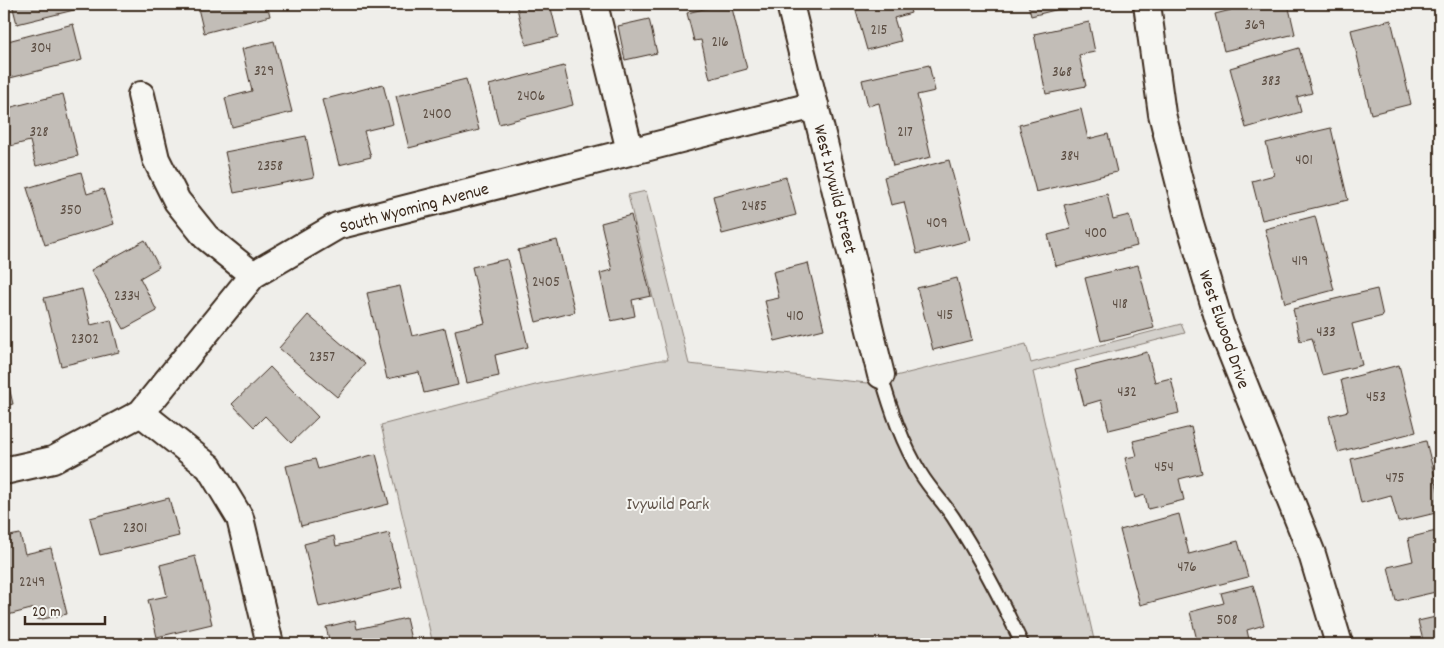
<svg xmlns="http://www.w3.org/2000/svg" width="1444" height="648" viewBox="0 0 1444 648" font-family="Dekko,sans-serif">
<style>
.green{fill:#d4d1cc;stroke:#887e75}
.building{fill:#c2bdb7;stroke:#3b2a1e}
.lines{fill:none;stroke-linecap:round;stroke-linejoin:round}
.service-casing{stroke:#3b2a1e;stroke-width:16}
.minor-casing{stroke:#3b2a1e;stroke-width:30}
.service{stroke:#f6f6f2;stroke-width:12}
.minor{stroke:#f6f6f2;stroke-width:26}
.labels{text-anchor:middle;stroke-width:4;stroke-linejoin:round;paint-order:stroke}
.number-label{font-size:15px;fill:#5d4f44}
.street-label{font-size:18px;fill:#3b2a1e;stroke:#f6f6f2}
.park-label{font-size:18px;fill:#61544a;stroke:#f6f6f2}
</style>
<rect width="100%" height="100%" fill="#efeeea"/>
<filter id="ink" filterUnits="userSpaceOnUse"><feTurbulence type="fractalNoise" baseFrequency=".02" numOctaves="2"/><feDisplacementMap in="SourceGraphic" scale="10" xChannelSelector="R" yChannelSelector="G"/><feConvolveMatrix kernelMatrix="1 2 1 2 8 2 1 2 1" color-interpolation-filters="sRGB"/></filter>
<g filter="url(#ink)">
<polygon class="green" points="646,191 689,364 867,383 1026,344 1031,363 1181,324 1185,333 1033,372 1095,644 433,644 381,425 543,383 660,360 668,360 628,195"/>
<g class="building">
<polygon points="12,4 73,4 74,10 17,24"/>
<polygon points="197,4 267,4 270,16 204,33"/>
<polygon points="516,4 550,4 558,37 526,45"/>
<polygon points="724,4 731,4 747,69 710,79 701,40 694,41 687,13"/>
<polygon points="854,4 908,4 911,13 894,18 901,41 867,50"/>
<polygon points="1028,4 1079,4 1031,16"/>
<polygon points="1229,4 1288,4 1295,34 1224,51 1215,14 1231,10"/>
<polygon points="649,19 657,53 625,60 618,26"/>
<polygon points="1391,20 1411,104 1371,114 1351,30"/>
<polygon points="1089,22 1095,52 1079,55 1086,86 1046,94 1034,34"/>
<polygon points="73,24 82,60 10,78 4,52 4,42"/>
<polygon points="274,41 292,112 232,127 225,98 252,91 242,49"/>
<polygon points="1299,48 1312,93 1297,97 1301,112 1246,128 1230,68"/>
<polygon points="929,65 935,91 917,95 931,157 893,166 879,103 868,106 862,80"/>
<polygon points="564,66 573,105 499,124 489,85"/>
<polygon points="466,79 479,130 409,148 396,96"/>
<polygon points="383,84 393,124 364,131 371,157 339,165 322,100"/>
<polygon points="63,94 78,156 36,166 30,141 10,146 4,120 4,109"/>
<polygon points="1081,109 1088,139 1108,134 1117,172 1036,192 1019,125"/>
<polygon points="1331,128 1348,200 1262,220 1252,181 1274,175 1266,143"/>
<polygon points="306,136 314,177 234,193 225,152"/>
<polygon points="949,160 970,240 917,254 904,202 891,205 884,177"/>
<polygon points="81,172 87,194 103,189 114,224 45,245 27,188"/>
<polygon points="786,177 796,215 722,234 713,196"/>
<polygon points="1107,194 1113,219 1129,215 1137,246 1056,266 1048,235 1071,229 1064,205"/>
<polygon points="631,215 651,296 632,300 635,316 611,321 600,273 612,270 601,223"/>
<polygon points="1315,216 1334,290 1285,303 1265,229"/>
<polygon points="145,240 159,267 140,278 157,311 124,329 91,270"/>
<polygon points="557,240 575,312 536,322 518,250"/>
<polygon points="507,259 528,347 495,355 499,376 467,383 455,330 485,323 472,267"/>
<polygon points="808,263 824,329 775,341 765,301 779,298 773,272"/>
<polygon points="1138,265 1154,328 1101,341 1085,278"/>
<polygon points="957,278 972,340 933,350 917,288"/>
<polygon points="400,286 412,336 445,328 458,385 424,393 419,372 387,379 367,293"/>
<polygon points="82,289 91,325 111,320 119,352 61,366 44,298"/>
<polygon points="1377,289 1383,316 1352,324 1362,365 1322,375 1312,338 1300,341 1293,309"/>
<polygon points="308,315 365,364 337,397 279,348"/>
<polygon points="1147,352 1155,382 1171,378 1179,413 1109,430 1101,400 1084,405 1075,370"/>
<polygon points="1399,365 1416,432 1338,452 1329,416 1348,411 1341,380"/>
<polygon points="4,366 13,404 4,406"/>
<polygon points="270,367 318,417 291,443 265,416 254,427 232,404"/>
<polygon points="1191,427 1202,473 1179,479 1184,500 1148,509 1145,495 1135,498 1125,458 1137,456 1133,441"/>
<polygon points="1426,441 1440,498 1440,512 1398,522 1391,495 1361,503 1351,459"/>
<polygon points="376,454 389,504 301,526 286,466 315,459 318,469"/>
<polygon points="169,498 179,536 100,555 90,518"/>
<polygon points="1179,514 1189,554 1238,541 1248,577 1140,605 1120,530"/>
<polygon points="1440,530 1440,591 1396,601 1388,567 1413,561 1408,538"/>
<polygon points="389,533 402,587 319,607 304,544 334,536 336,546"/>
<polygon points="20,534 25,554 51,548 67,614 38,620 35,608 4,616 4,537"/>
<polygon points="195,556 212,624 157,637 148,600 167,596 160,565"/>
<polygon points="1253,585 1264,625 1247,630 1250,644 1198,644 1190,612 1224,603 1221,593"/>
<polygon points="1440,616 1440,644 1424,644 1418,621"/>
<polygon points="406,618 412,644 330,644 326,627 355,620 357,629"/>
</g>
<g class="lines">
<g class="service-casing">
<path id="service" d="M881,375C891,410 902,443 921,474C930,489 943,502 953,517C979,557 1002,601 1022,644"/>
</g>
<g class="minor-casing">
<g id="minor">
<polyline points="594,4 630,151"/>
<polyline points="790,4 881,375"/>
<polyline points="1147,4 1162,114 1189,220 1220,324 1312,554 1339,644"/>
<polyline points="141,95 156,159 177,201 206,237 253,275"/>
<polyline points="141,413 209,467 240,518 270,644"/>
<polyline points="4,471 53,460 141,413 253,275 337,226 815,105"/>
</g>
</g>
<use href="#service" class="service"/>
<use href="#minor" class="minor"/>
</g>
</g>
<g class="labels">
<g class="number-label">
<text x="1255" y="29">369</text>
<text x="879" y="34">215</text>
<text x="720" y="46">216</text>
<text x="41" y="52">304</text>
<text x="264" y="75">329</text>
<text x="1062" y="76">368</text>
<text x="1271" y="85">383</text>
<text x="531" y="100">2406</text>
<text x="437" y="118">2400</text>
<text x="39" y="136">328</text>
<text x="905" y="136">217</text>
<text x="1070" y="160">384</text>
<text x="1304" y="164">401</text>
<text x="270" y="170">2358</text>
<text x="754" y="210">2485</text>
<text x="71" y="214">350</text>
<text x="937" y="227">409</text>
<text x="1096" y="237">400</text>
<text x="1300" y="265">419</text>
<text x="546" y="286">2405</text>
<text x="127" y="300">2334</text>
<text x="1120" y="308">418</text>
<text x="945" y="319">415</text>
<text x="795" y="320">410</text>
<text x="1326" y="336">433</text>
<text x="85" y="343">2302</text>
<text x="322" y="361">2357</text>
<text x="1127" y="396">432</text>
<text x="1376" y="401">453</text>
<text x="1164" y="471">454</text>
<text x="1395" y="482">475</text>
<text x="135" y="532">2301</text>
<text x="1187" y="571">476</text>
<text x="32" y="586">2249</text>
<text x="1227" y="624">508</text>
</g>
<g class="street-label">
<text transform="translate(836 189) rotate(76)" y="6">West Ivywild Street</text>
<text transform="translate(414 207) rotate(-15)" y="6">South Wyoming Avenue</text>
<text transform="translate(1225 329) rotate(71)" y="6">West Elwood Drive</text>
</g>
<g class="park-label">
<text x="668" y="509">Ivywild Park</text>
</g>
</g>
<rect width="1444" height="648" fill="none" stroke="#f6f6f2" stroke-width="20"/>
<rect x="10" y="10" width="1424" height="628" fill="none" stroke="#3b2a1e" stroke-width="2" filter="url(#ink)"/>
<path d="M25 616v8h80v-8" fill="none" stroke="#3b2a1e" stroke-width="2.5"/>
<text x="32" y="616" font-size="15" fill="#3b2a1e" stroke="#f6f6f2" stroke-width="4" paint-order="stroke">20 m</text>
</svg>
